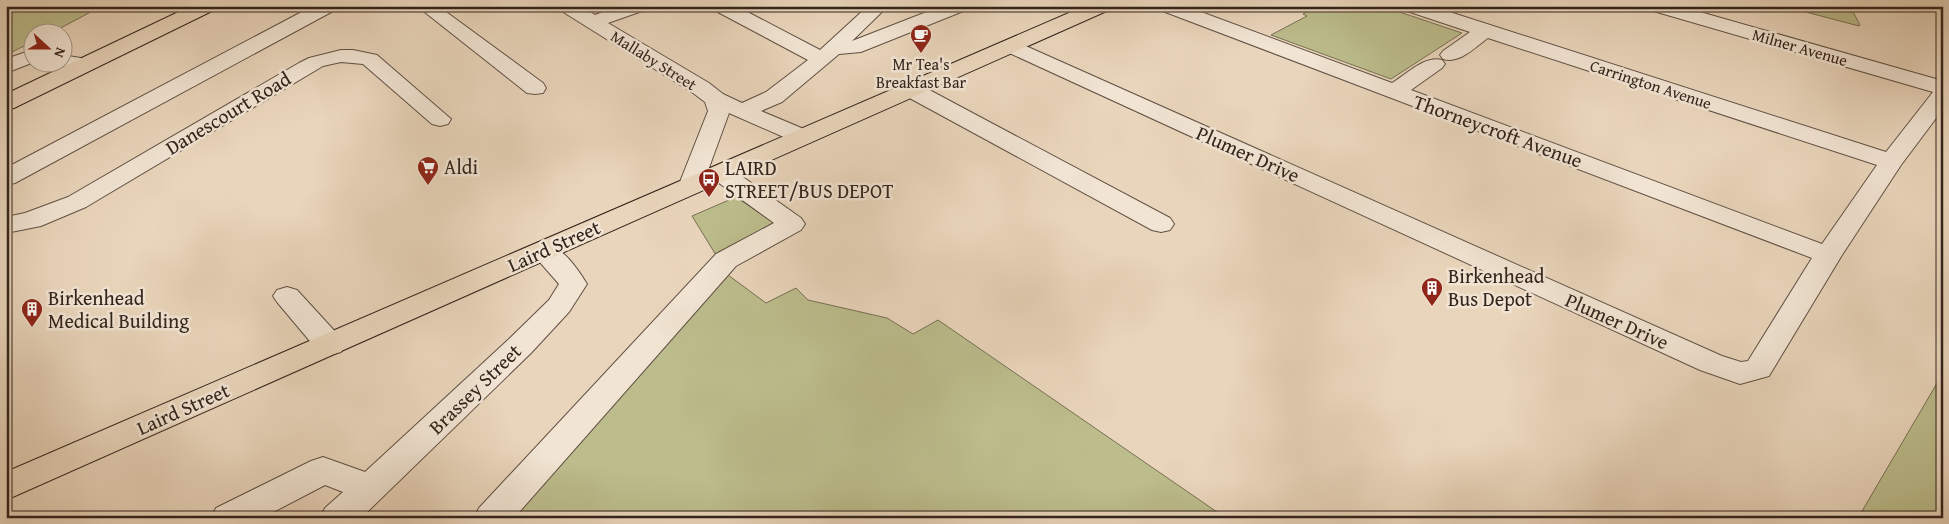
<svg xmlns="http://www.w3.org/2000/svg" width="1949" height="524" viewBox="0 0 1949 524" font-family="'Gentium Book Plus',serif">
<style>
.green{fill:#bcbc8c;stroke:#777054}
.lines{fill:none;stroke-linecap:round;stroke-linejoin:round}
.minor-casing{stroke:#605044;stroke-width:2}
.major-casing{stroke:#32241c;stroke-width:2}
.minor{fill:#f1e4d3;fill-rule:evenodd}
.major{fill:#e9d5bb;fill-rule:evenodd}
.labels{text-anchor:middle;stroke-width:5;stroke-linejoin:round;paint-order:stroke}
.far-street-label{font-size:16px;fill:#32241c;stroke:#f1e4d3}
.far-poi-label{font-size:16px;fill:#32241c;stroke:#f1e4d3}
.street-label{font-size:20px;fill:#32241c;stroke:#f1e4d3}
.poi-label{font-size:20px;fill:#32241c;stroke:#f1e4d3;text-anchor:start}
</style>
<rect width="100%" height="100%" fill="#e9d5bb"/>
<filter id="stains"><feTurbulence type="fractalNoise" baseFrequency=".004" numOctaves="4"/><feColorMatrix values="0 0 0 0 .2 0 0 0 0 .09 0 0 0 0 .02 0 0 0 .5 -.17"/></filter>
<radialGradient id="worn" r=".72"><stop offset=".6" stop-color="#630" stop-opacity="0"/><stop offset="1" stop-color="#630" stop-opacity=".3"/></radialGradient>
<g class="green">
<polygon points="6,6 102,6 53,32 32,32 32,42 6,55"/>
<polygon points="1318,6 1382,6 1462,33 1391,79 1271,35 1307,16 1303,14"/>
<polygon points="1783,6 1850,6 1860,25 1859,26"/>
<polygon points="736,197 777,225 719,260 692,216"/>
<polygon points="728,275 766,303 796,288 808,300 887,318 913,334 938,320 1217,512 1211,518 510,518"/>
<polygon points="1943,373 1943,518 1858,518"/>
</g>
<g class="lines">
<g class="minor-casing">
<g id="minor">
<polygon points="313,6 337,6 335,10 15,183 6,185 6,168"/>
<polygon points="417,6 438,6 543,83 546,88 543,93 535,94 527,93"/>
<polygon points="558,6 581,6 595,15 619,6 647,6 645,10 608,23 709,83 723,94 742,103 766,92 808,60 714,10 712,6 736,6 820,50 868,6 888,6 852,41 942,6 968,6 966,10 861,52 839,54 782,102 761,111 811,132 815,137 811,142 803,144 795,142 729,113 702,187 699,192 690,194 681,192 678,187 708,111 705,102 693,93 560,10"/>
<path d="M1158,6H1185L1392,83C1407,74 1425,55 1442,60L1445,64L1442,68L1411,90L1822,244L1877,165L1488,38C1475,47 1460,64 1443,59L1440,55L1443,51L1470,32L1404,10L1402,6H1431L1886,152L1933,92L1650,10L1648,6H1679L1943,81V109L1901,165L1842,255L1769,376L1740,384L1700,370L1005,51L1002,47L1005,43L1012,41L1019,43L1722,356L1741,362L1748,361L1812,258L1160,10Z"/>
<polygon points="32,50 32,62 34,62 6,73 6,59"/>
<polygon points="341,50 353,50 377,55 451,119 448,124 440,126 432,124 363,64 341,62 323,66 86,207 41,226 6,233 6,217 25,213 68,197 299,63 309,58"/>
<polygon points="62,55 93,60 96,64 93,68 86,70 55,65 53,62 62,62"/>
<polygon points="912,83 920,85 1170,218 1174,224 1170,230 1161,232 1152,230 904,95 901,90 904,85"/>
<polygon points="721,166 730,168 801,218 805,224 801,230 736,266 514,518 474,518 479,508 716,254 774,223 712,178 709,173 712,168"/>
<path d="M544,243C563,247 577,268 587,284L569,312L531,353L361,518H320L325,508L343,492L325,485L262,518H211L216,508L311,461L323,457L365,472L509,339L549,300L559,284L530,251L534,245Z"/>
<polygon points="287,287 297,290 341,338 345,345 341,352 330,355 319,352 277,302 273,296 277,290"/>
</g>
</g>
<g class="major-casing">
<g id="major">
<polygon points="191,6 216,6 214,10 14,108 6,110 6,94"/>
<polygon points="1085,6 1111,6 1109,10 6,500 6,472"/>
</g>
</g>
<use href="#minor" class="minor"/>
<use href="#major" class="major"/>
</g>
<defs>
<g id="cafe-pin" transform="scale(1.125)"><path d="M0 17L-7.5 6A9.5 9.5 0 1 1 7.5 6Z" fill="#8f2418" stroke="#f1e4d3"/><path d="M-5.5-4.5H6V0H3Q3 3.5 0 3.5H-2.5Q-5.5 3.5-5.5 0ZM3-3.2v2h1.7v-2ZM-6 4.5H4V6H-6Z" fill="#fff"/></g>
<g id="supermarket-pin" transform="scale(1.125)"><path d="M0 17L-7.5 6A9.5 9.5 0 1 1 7.5 6Z" fill="#8f2418" stroke="#f1e4d3"/><path d="M-6-5.5h2.5l.6 2H6L4.5 2H-2.5L-4.4-4H-6ZM-1.5 3.2a1.3 1.3 0 1 0 .1 0ZM3 3.2a1.3 1.3 0 1 0 .1 0Z" fill="#fff"/></g>
<g id="bus-pin" transform="scale(1.125)"><path d="M0 17L-7.5 6A9.5 9.5 0 1 1 7.5 6Z" fill="#8f2418" stroke="#f1e4d3"/><path d="M-5-6H5V4H4V6H2V4H-2V6H-4V4H-5ZM-3.5-4V0h7V-4ZM-3.5 1.2v1.5H-2V1.2ZM2 1.2v1.5H3.5V1.2Z" fill="#fff"/></g>
<g id="building-pin" transform="scale(1.125)"><path d="M0 17L-7.5 6A9.5 9.5 0 1 1 7.5 6Z" fill="#8f2418" stroke="#f1e4d3"/><path d="M-4-6H4V6H1V3H-1V6H-4ZM-2.5-4.3h1.7v1.8h-1.7ZM.8-4.3h1.7v1.8H.8ZM-2.5-1h1.7V.8h-1.7ZM.8-1h1.7V.8H.8Z" fill="#fff"/></g>
</defs>
<g fill-rule="evenodd">
<use href="#cafe-pin" x="921" y="35"/>
<use href="#supermarket-pin" x="428" y="167"/>
<use href="#bus-pin" x="709" y="179"/>
<use href="#building-pin" x="1432" y="288"/>
<use href="#building-pin" x="32" y="309"/>
</g>
<g class="labels">
<g class="far-street-label">
<text transform="translate(1800 47) rotate(16)" y="6">Milner Avenue</text>
<text transform="translate(654 60) rotate(32)" y="6">Mallaby Street</text>
<text transform="translate(1651 84) rotate(18)" y="6">Carrington Avenue</text>
</g>
<g class="far-poi-label">
<text x="921" y="70">Mr Tea's<tspan x="921" dy="18">Breakfast Bar</tspan></text>
</g>
<g class="street-label">
<text transform="translate(228 113) rotate(-31)" y="7">Danescourt Road</text>
<text transform="translate(1498 131) rotate(20)" y="7">Thorneycroft Avenue</text>
<text transform="translate(1248 154) rotate(24)" y="7">Plumer Drive</text>
<text transform="translate(554 246) rotate(-24)" y="7">Laird Street</text>
<text transform="translate(1617 321) rotate(24)" y="7">Plumer Drive</text>
<text transform="translate(475 389) rotate(-44)" y="7">Brassey Street</text>
<text transform="translate(183 409) rotate(-24)" y="7">Laird Street</text>
</g>
<g class="poi-label">
<text x="444" y="174">Aldi</text>
<text x="725" y="175">LAIRD<tspan x="725" dy="23">STREET/BUS DEPOT</tspan></text>
<text x="1448" y="283">Birkenhead<tspan x="1448" dy="23">Bus Depot</tspan></text>
<text x="48" y="305">Birkenhead<tspan x="48" dy="23">Medical Building</tspan></text>
</g>
</g>
<rect width="1949" height="524" fill="none" stroke="#e9d5bb" stroke-width="25"/>
<rect x="8" y="8" width="1934" height="509" fill="none" stroke="#32241c" stroke-width="2.5"/>
<rect x="12" y="12" width="1924" height="499" fill="none" stroke="#32241c"/>
<g transform="translate(48 48) rotate(111)"><circle r="24" fill="#f1e4d3" stroke="#a5978a"/>
<path d="M0-4L9 19L0 12L-9 19Z" fill="#8f2418"/>
<text y="-8" font-size="14" font-weight="bold" text-anchor="middle" fill="#32241c">N</text>
</g>
<rect width="100%" height="100%" filter="url(#stains)"/>
<rect width="100%" height="100%" fill="url(#worn)"/>
</svg>
